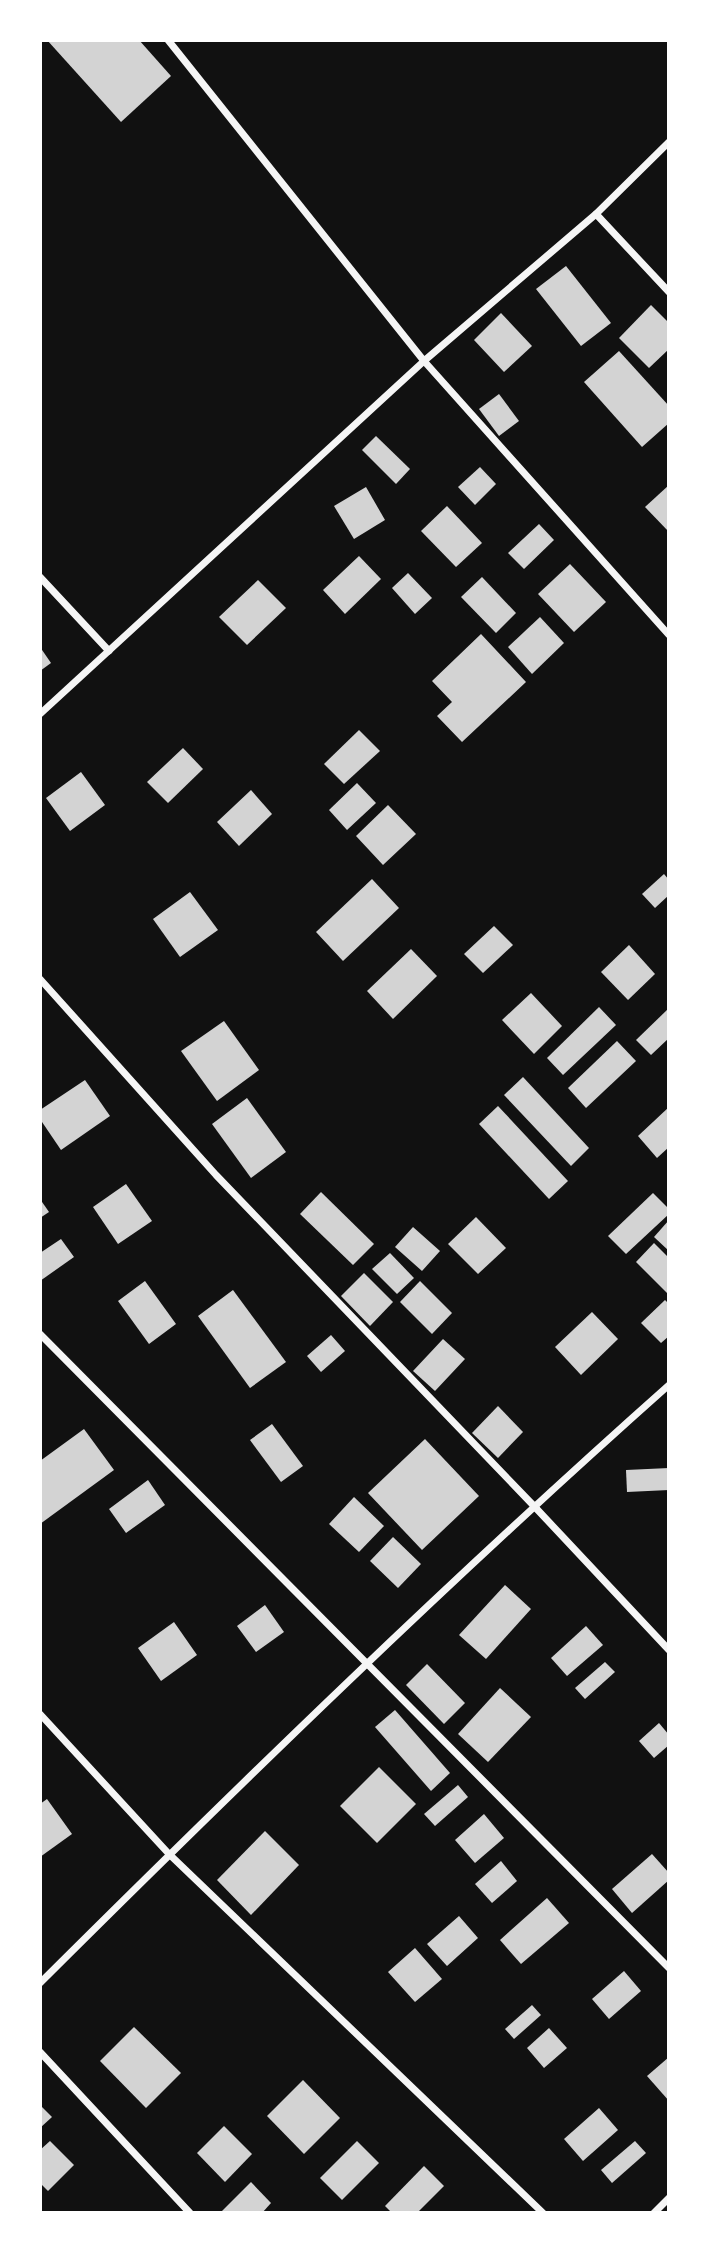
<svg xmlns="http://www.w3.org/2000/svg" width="709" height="2253" viewBox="0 0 709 2253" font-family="'PT Sans Narrow',sans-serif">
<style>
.building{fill:#d3d3d3}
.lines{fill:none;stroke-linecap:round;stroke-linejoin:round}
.minor{stroke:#f5f5f5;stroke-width:7}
</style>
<rect width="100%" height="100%" fill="#111"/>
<g class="building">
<polygon points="47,40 139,40 171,76 121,122"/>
<polygon points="566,266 611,323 581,346 536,289"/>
<polygon points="651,305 669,323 669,349 649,368 619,338"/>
<polygon points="501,313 532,346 504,372 474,340"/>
<polygon points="619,351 669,406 669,423 642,447 584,382"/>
<polygon points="499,394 519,421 499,436 479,409"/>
<polygon points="376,436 410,469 396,484 362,450"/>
<polygon points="480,467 496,484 475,505 458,487"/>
<polygon points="669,485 669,532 645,507"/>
<polygon points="366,487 385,520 354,539 334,506"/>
<polygon points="447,506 482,543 456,567 421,531"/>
<polygon points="539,524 554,540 524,569 508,553"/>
<polygon points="359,556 381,579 345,614 323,590"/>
<polygon points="570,564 606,602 574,632 538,594"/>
<polygon points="408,573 432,598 415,614 392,588"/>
<polygon points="482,577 516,613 496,633 461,597"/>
<polygon points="258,580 286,608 247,645 219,617"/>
<polygon points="540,617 564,643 532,674 508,647"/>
<polygon points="481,634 526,682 462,742 437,716 452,702 432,681"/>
<polygon points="40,647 51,663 40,671"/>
<polygon points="359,730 380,751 344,784 324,764"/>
<polygon points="183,748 203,769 168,803 147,782"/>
<polygon points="81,772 105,805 70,831 46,798"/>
<polygon points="357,783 376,803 347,830 329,810"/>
<polygon points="251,790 272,814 239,846 217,822"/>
<polygon points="388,805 416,834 383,865 356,836"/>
<polygon points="664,874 669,880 669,895 655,908 642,894"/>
<polygon points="372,879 399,908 343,961 316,932"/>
<polygon points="190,892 218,930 180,957 153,919"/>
<polygon points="494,926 513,945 483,973 464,954"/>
<polygon points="629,945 655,974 628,1000 601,972"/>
<polygon points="411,949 437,976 393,1019 367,991"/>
<polygon points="531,993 562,1026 534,1054 502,1020"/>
<polygon points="599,1007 616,1025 563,1075 547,1058"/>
<polygon points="669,1008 669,1038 651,1055 636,1040"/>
<polygon points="224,1021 259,1070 217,1101 181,1051"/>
<polygon points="617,1041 636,1061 586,1108 568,1088"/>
<polygon points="523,1077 589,1148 571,1166 504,1095"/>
<polygon points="85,1080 110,1116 61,1150 40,1119 40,1110"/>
<polygon points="247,1098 286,1152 251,1178 212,1124"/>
<polygon points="498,1106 568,1181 549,1199 479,1124"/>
<polygon points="669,1107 669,1147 657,1158 638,1136"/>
<polygon points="126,1184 152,1221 118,1244 93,1207"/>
<polygon points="321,1192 374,1244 353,1265 300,1214"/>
<polygon points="653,1193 669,1209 669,1214 626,1254 608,1236"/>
<polygon points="40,1199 49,1212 40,1218"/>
<polygon points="476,1217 506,1248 478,1274 448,1244"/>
<polygon points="669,1220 669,1251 654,1237"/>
<polygon points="413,1227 440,1251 422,1271 395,1247"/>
<polygon points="61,1239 74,1257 40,1281 40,1253"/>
<polygon points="654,1243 669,1258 669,1295 636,1262"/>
<polygon points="390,1253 414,1278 397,1294 372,1269"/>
<polygon points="364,1273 393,1302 370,1326 341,1296"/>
<polygon points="145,1281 176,1324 149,1344 118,1301"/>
<polygon points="420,1281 452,1313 432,1334 400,1302"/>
<polygon points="233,1290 286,1362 250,1388 198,1316"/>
<polygon points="665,1300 669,1304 669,1336 661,1343 641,1323"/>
<polygon points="592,1312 618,1339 581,1375 555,1347"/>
<polygon points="331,1335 345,1351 321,1372 307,1356"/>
<polygon points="443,1339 465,1359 435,1391 413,1371"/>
<polygon points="498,1406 523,1432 498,1458 472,1433"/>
<polygon points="272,1424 303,1466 281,1482 250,1440"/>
<polygon points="84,1429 114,1470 40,1524 40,1461"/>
<polygon points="425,1439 479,1496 422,1550 368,1493"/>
<polygon points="669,1468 669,1490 627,1492 626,1470"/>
<polygon points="148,1480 165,1505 126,1533 109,1509"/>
<polygon points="354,1497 384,1526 359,1552 329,1524"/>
<polygon points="393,1537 421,1564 398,1588 370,1561"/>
<polygon points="505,1585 531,1609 486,1659 459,1635"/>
<polygon points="265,1605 284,1632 256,1652 237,1626"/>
<polygon points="174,1622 197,1655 161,1681 138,1648"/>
<polygon points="586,1626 603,1645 567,1676 551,1658"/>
<polygon points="605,1662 615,1672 585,1699 575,1688"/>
<polygon points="427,1664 465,1703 444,1724 406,1685"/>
<polygon points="500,1688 531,1717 488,1762 458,1734"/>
<polygon points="395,1710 450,1773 431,1791 375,1727"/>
<polygon points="659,1723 669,1735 669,1745 654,1758 639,1741"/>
<polygon points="379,1767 416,1804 377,1843 340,1806"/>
<polygon points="458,1785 468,1797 435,1826 424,1814"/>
<polygon points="47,1799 72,1834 40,1857 40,1804"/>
<polygon points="484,1814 504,1838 475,1863 455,1840"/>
<polygon points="265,1831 299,1865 251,1915 217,1880"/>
<polygon points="652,1854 669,1873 669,1880 632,1913 612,1889"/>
<polygon points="501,1861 517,1881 492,1903 475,1884"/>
<polygon points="547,1898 569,1923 521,1964 500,1940"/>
<polygon points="459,1916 478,1938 447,1966 427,1944"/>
<polygon points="415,1948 442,1979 415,2002 388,1972"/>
<polygon points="624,1971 641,1991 609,2019 592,1999"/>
<polygon points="532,2005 541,2015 514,2039 505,2029"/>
<polygon points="134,2027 181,2073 146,2108 100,2061"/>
<polygon points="549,2028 567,2048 544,2068 527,2048"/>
<polygon points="669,2057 669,2101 647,2076"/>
<polygon points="303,2080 340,2118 304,2154 267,2116"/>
<polygon points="40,2105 52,2117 40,2128"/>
<polygon points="599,2108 618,2130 583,2161 564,2139"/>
<polygon points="224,2126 252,2154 225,2182 197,2153"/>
<polygon points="50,2141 74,2165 48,2191 40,2183 40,2150"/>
<polygon points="357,2141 379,2163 342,2200 320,2178"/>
<polygon points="635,2141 646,2153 612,2183 601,2170"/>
<polygon points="424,2166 444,2186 417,2213 392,2213 385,2206"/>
<polygon points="251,2182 271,2203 262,2213 220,2213"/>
</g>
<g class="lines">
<g class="minor">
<polyline points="168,40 424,361 669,635"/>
<polyline points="596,214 669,292"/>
<polyline points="40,577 109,651"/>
<polyline points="40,714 424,361 596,214 669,142"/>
<polyline points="40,979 216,1175 533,1505 669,1650"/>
<polyline points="40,1334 669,1968"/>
<polyline points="40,1714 169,1854 543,2213"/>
<path d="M40,1983C245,1779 453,1577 669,1385"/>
<polyline points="40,2052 190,2213"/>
<polyline points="654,2213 669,2198"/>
</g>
</g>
<rect width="709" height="2253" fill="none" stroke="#ffffff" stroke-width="84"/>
</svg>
